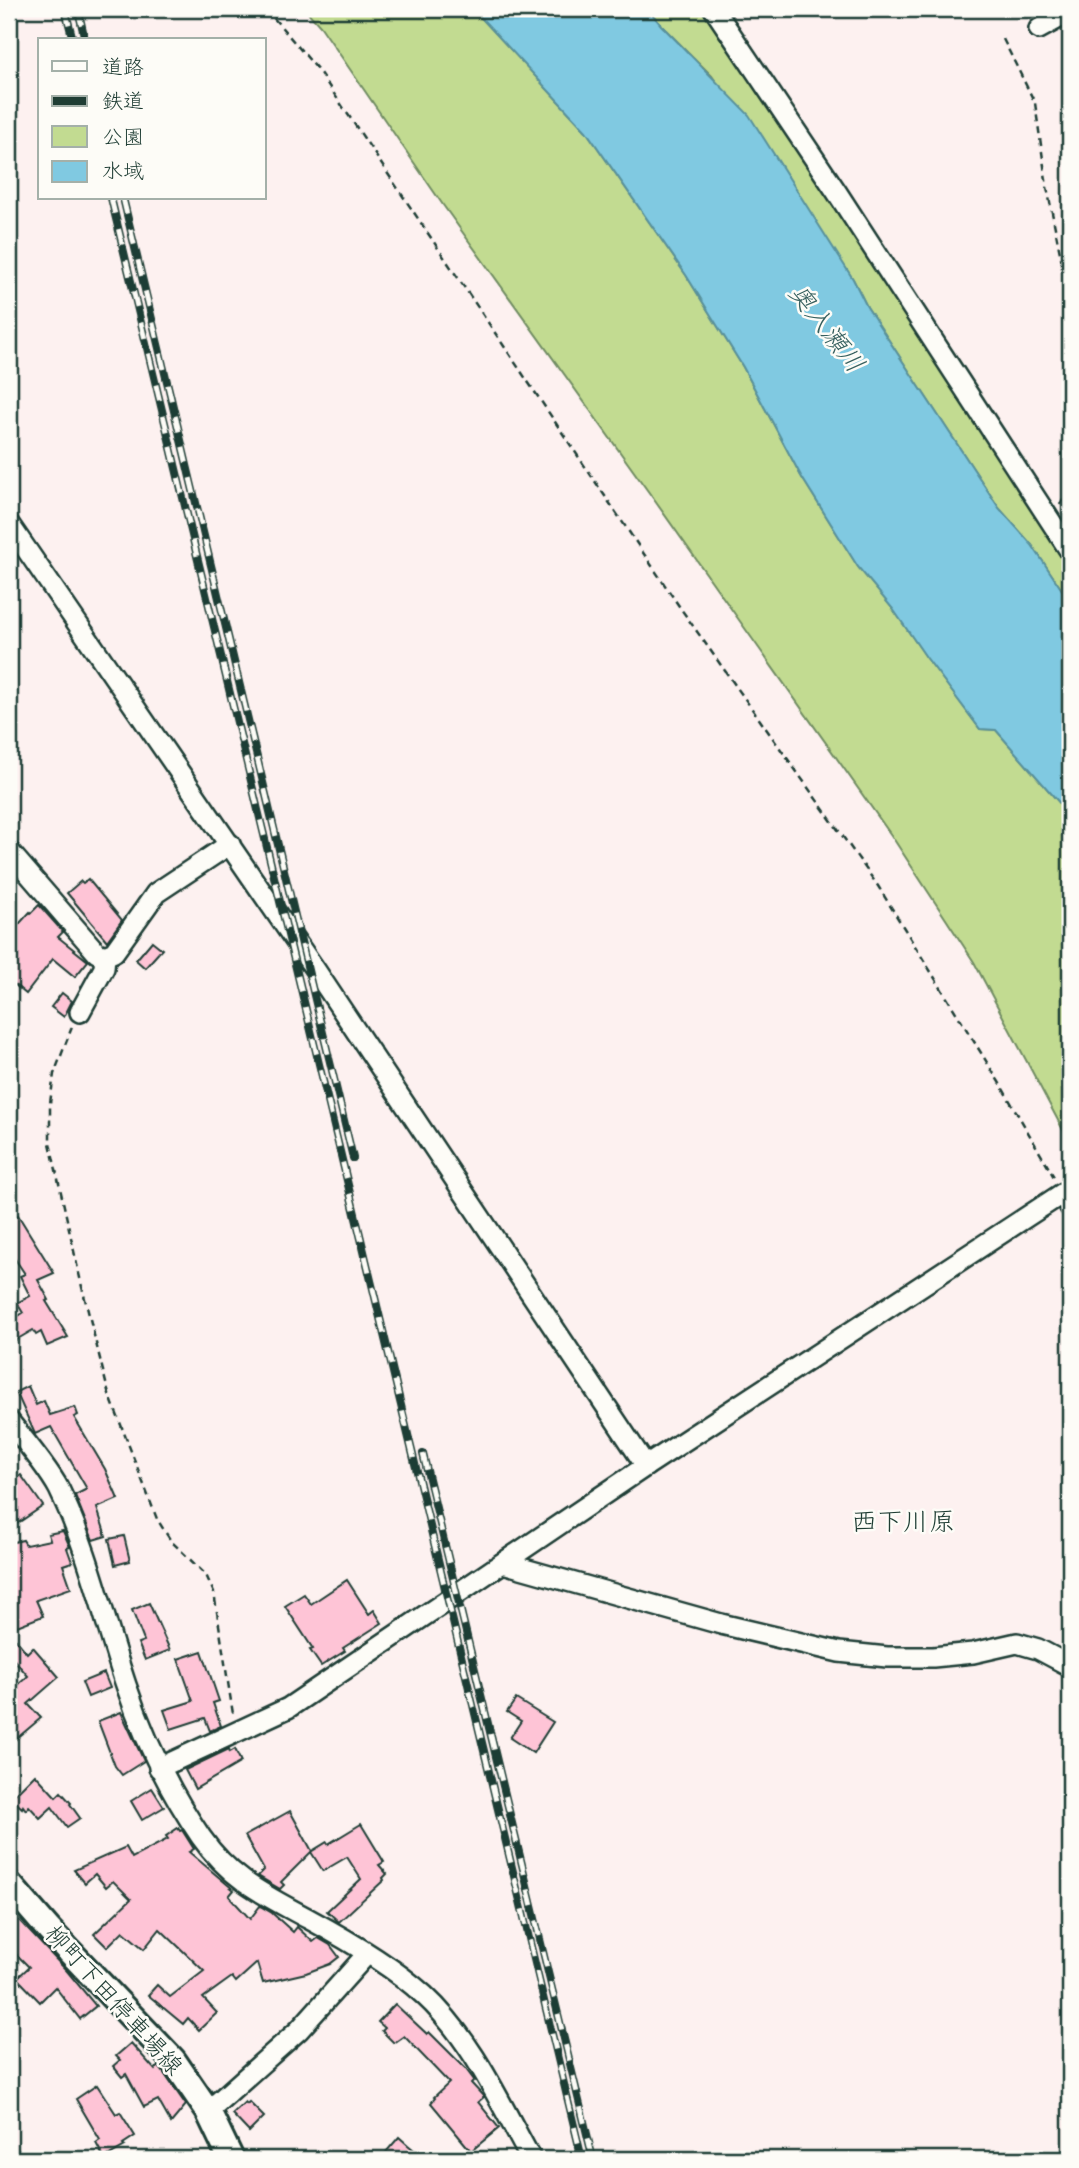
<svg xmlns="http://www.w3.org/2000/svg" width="1079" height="2168" viewBox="0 0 1079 2168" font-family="'Indie Flower','Klee One',sans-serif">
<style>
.green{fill:#c2db91;stroke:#708c62;stroke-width:2}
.water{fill:#80c9e1;stroke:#59919c;stroke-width:2}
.building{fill:#fec4d6;stroke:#1f3d34;stroke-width:2}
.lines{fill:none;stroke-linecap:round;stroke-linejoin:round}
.minor-casing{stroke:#1f3d34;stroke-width:24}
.major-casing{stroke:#1f3d34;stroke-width:30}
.path{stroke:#1f3d34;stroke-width:2.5;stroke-dasharray:7 5;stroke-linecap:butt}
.minor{stroke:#fdfcf7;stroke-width:19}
.major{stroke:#fdfcf7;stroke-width:24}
.rail-casing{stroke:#1f3d34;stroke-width:8}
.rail{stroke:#fdfcf7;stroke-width:5;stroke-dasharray:16;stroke-linecap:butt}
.labels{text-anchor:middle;stroke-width:5;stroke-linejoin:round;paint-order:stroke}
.street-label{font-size:24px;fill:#1f3d34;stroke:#fdfcf7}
.water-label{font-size:26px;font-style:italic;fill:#37605f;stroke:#fdfcf7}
.neighbourhood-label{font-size:26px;fill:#1f3d34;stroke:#fdfcf7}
</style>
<rect width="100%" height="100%" fill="#fdf1f0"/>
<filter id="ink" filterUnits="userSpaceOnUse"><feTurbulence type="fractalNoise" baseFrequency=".0143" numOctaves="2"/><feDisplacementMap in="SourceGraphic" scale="14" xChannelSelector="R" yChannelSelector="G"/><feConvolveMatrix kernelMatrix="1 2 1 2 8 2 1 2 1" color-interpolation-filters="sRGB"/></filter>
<g filter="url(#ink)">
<g class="green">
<polygon points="305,9 473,9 586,131 686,275 743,367 801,476 858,567 893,609 926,657 980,729 996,730 1070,815 1070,1143 974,962 891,835 650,494 443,205 321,27"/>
<polygon points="648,9 708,9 1070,560 1070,602 1032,545 999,508 867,307 853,279 712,76 661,25"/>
</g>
<polygon class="water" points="473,9 648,9 661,25 749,115 853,279 867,307 999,508 1032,545 1070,602 1070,815 996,730 980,729 926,657 893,609 858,567 801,476 743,367 686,275 586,131"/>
<g class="building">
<polygon points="88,879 122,920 107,941 67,893 81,881 83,883"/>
<polygon points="39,905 63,932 58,937 88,961 75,977 53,959 26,994 9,980 9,935 30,912 31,913"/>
<polygon points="152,941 162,949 145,968 136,960"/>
<polygon points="62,993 72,1001 64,1017 51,1007"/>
<polygon points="18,1215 54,1273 38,1280 49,1300 46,1301 68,1337 47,1346 41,1332 36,1335 33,1330 9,1344 9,1322 23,1313 17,1303 30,1296 20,1276 25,1274 9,1250 9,1221"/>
<polygon points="28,1386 36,1405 44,1401 50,1415 75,1407 78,1415 74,1417 105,1469 118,1499 97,1508 106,1536 93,1540 75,1495 87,1489 51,1427 35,1434 16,1392"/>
<polygon points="21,1475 43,1506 9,1529 9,1483"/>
<polygon points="63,1531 70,1547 67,1548 72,1562 63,1565 71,1588 36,1600 43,1616 9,1629 9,1543 23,1540 26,1545 50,1540 48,1534"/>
<polygon points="124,1536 130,1561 115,1565 109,1539"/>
<polygon points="347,1580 369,1614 374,1610 382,1623 343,1648 345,1651 321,1666 310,1650 313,1649 285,1606 304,1594 311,1604"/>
<polygon points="149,1603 170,1650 145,1660 138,1643 144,1641 132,1610"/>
<polygon points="9,1631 27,1653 33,1647 59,1677 28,1704 41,1718 9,1745 9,1693 28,1676 9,1654"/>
<polygon points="202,1651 219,1701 213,1703 221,1726 210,1731 205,1718 171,1729 164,1710 193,1701 178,1659"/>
<polygon points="104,1673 110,1688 88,1697 82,1682"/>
<polygon points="516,1699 553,1722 533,1753 510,1738 521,1721 507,1712"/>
<polygon points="121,1712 144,1761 122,1775 115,1766 98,1721"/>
<polygon points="229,1749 230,1752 235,1749 241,1762 195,1789 185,1770"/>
<polygon points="35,1774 56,1797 61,1792 71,1803 70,1804 80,1818 67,1827 52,1807 40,1818 29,1806 26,1810 23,1806 22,1808 11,1798"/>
<polygon points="152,1788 164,1807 142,1820 131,1801"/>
<polygon points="290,1811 312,1851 327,1842 328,1844 361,1824 384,1862 379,1865 387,1874 383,1878 384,1880 339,1922 327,1911 361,1879 347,1857 323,1871 311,1852 281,1882 284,1885 280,1889 258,1876 264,1870 245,1836"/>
<polygon points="178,1828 180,1831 182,1830 194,1849 189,1852 234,1890 229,1896 250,1919 260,1906 272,1913 293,1932 297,1927 313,1942 318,1938 330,1945 339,1957 330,1964 306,1973 263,1983 257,1963 236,1982 232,1977 203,1998 217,2013 199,2030 188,2018 183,2024 148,1995 157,1985 170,1997 204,1971 160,1929 144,1949 123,1931 107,1947 94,1934 131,1899 113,1881 106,1887 95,1874 85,1883 74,1870 126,1847 132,1858 168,1839 166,1836"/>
<polygon points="15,1916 67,1971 96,2006 80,2019 55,1987 40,2002 17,1978 29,1967 9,1947 9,1922"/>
<polygon points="395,2004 427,2034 429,2032 465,2068 474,2080 471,2083 484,2097 478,2102 499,2128 471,2151 431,2103 435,2098 434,2097 449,2083 404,2036 394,2043 382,2031 385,2028 378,2022"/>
<polygon points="131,2043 155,2070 158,2066 161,2069 186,2105 171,2123 158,2100 144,2107 126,2074 122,2077 113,2066 120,2060 116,2056"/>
<polygon points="97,2085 116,2114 120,2112 135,2136 123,2144 125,2146 104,2158 96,2143 100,2140 76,2099"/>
<polygon points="245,2102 247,2104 249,2102 264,2117 249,2132 232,2114"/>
<polygon points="399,2137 408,2145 425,2159 395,2159 386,2152"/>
</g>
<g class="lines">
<g class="minor-casing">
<g id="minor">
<polyline points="714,9 836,191 1070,551"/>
<polyline points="1039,29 1070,12"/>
<polyline points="9,524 314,968 646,1466"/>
<polyline points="9,851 97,953 105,956"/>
<polyline points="105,956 114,952 156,893 230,844"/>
<polyline points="80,1012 104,968 105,956"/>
<path d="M9,1421C23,1438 49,1470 59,1489C89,1551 104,1620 126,1685C144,1739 169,1790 201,1837C231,1880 265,1895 309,1919C348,1940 391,1965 424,1995C472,2039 500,2103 531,2159"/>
<polyline points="503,1563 721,1624 839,1652 887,1657 933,1657 973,1653 1017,1643 1038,1649 1070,1666"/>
<polyline points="159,1768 288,1708 646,1466 1063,1193 1070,1207"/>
<polyline points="208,2111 299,2030 367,1954"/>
</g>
</g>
<g class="major-casing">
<polyline id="major" points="9,1884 49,1930 173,2060 208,2111 231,2159"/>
</g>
<g class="path">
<polyline points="266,9 318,70 681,609 878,886 999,1082 1054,1177"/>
<polyline points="1003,39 1035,103 1047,187 1070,304"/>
<polyline points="1060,505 1070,484"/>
<polyline points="72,1027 54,1074 50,1103 50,1143 82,1287 108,1391 157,1519 171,1541 206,1575 214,1593 233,1714"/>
</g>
<use href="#minor" class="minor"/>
<use href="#major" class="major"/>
<g class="rail-casing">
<g id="rail">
<polyline points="65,9 73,40"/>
<polyline points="78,9 85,40"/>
<polyline points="111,198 582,2159"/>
<polyline points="123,198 353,1158"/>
<polyline points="423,1454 593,2159"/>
</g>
</g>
<use href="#rail" class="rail"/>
</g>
</g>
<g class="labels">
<g class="street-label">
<text transform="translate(114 2000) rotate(48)" y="8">柳町下田停車場線</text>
</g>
<g class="water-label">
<text transform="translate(827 328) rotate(52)" y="9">奥入瀬川</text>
</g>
<g class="neighbourhood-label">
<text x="903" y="1530">西下川原</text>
</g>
</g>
<rect width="1079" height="2168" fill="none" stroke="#fdfcf7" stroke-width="35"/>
<rect x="18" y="18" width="1044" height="2133" fill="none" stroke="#1f3d34" stroke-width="2.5" filter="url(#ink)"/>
<rect x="38" y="38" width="228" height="161" fill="#fdfcf7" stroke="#a4b0a9" stroke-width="2"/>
<rect x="52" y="61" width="35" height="10" fill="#fdfcf7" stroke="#a4b0a9" stroke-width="2"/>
<text x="102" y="74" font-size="21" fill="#1f3d34">道路</text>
<rect x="52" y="96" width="35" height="10" fill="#1f3d34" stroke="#a4b0a9" stroke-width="2"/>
<text x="102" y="108" font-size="21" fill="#1f3d34">鉄道</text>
<rect x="52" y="126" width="35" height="21" fill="#c2db91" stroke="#a4b0a9" stroke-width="2"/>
<text x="102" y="144" font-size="21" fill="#1f3d34">公園</text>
<rect x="52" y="161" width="35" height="21" fill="#80c9e1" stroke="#a4b0a9" stroke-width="2"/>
<text x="102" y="178" font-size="21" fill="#1f3d34">水域</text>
</svg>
